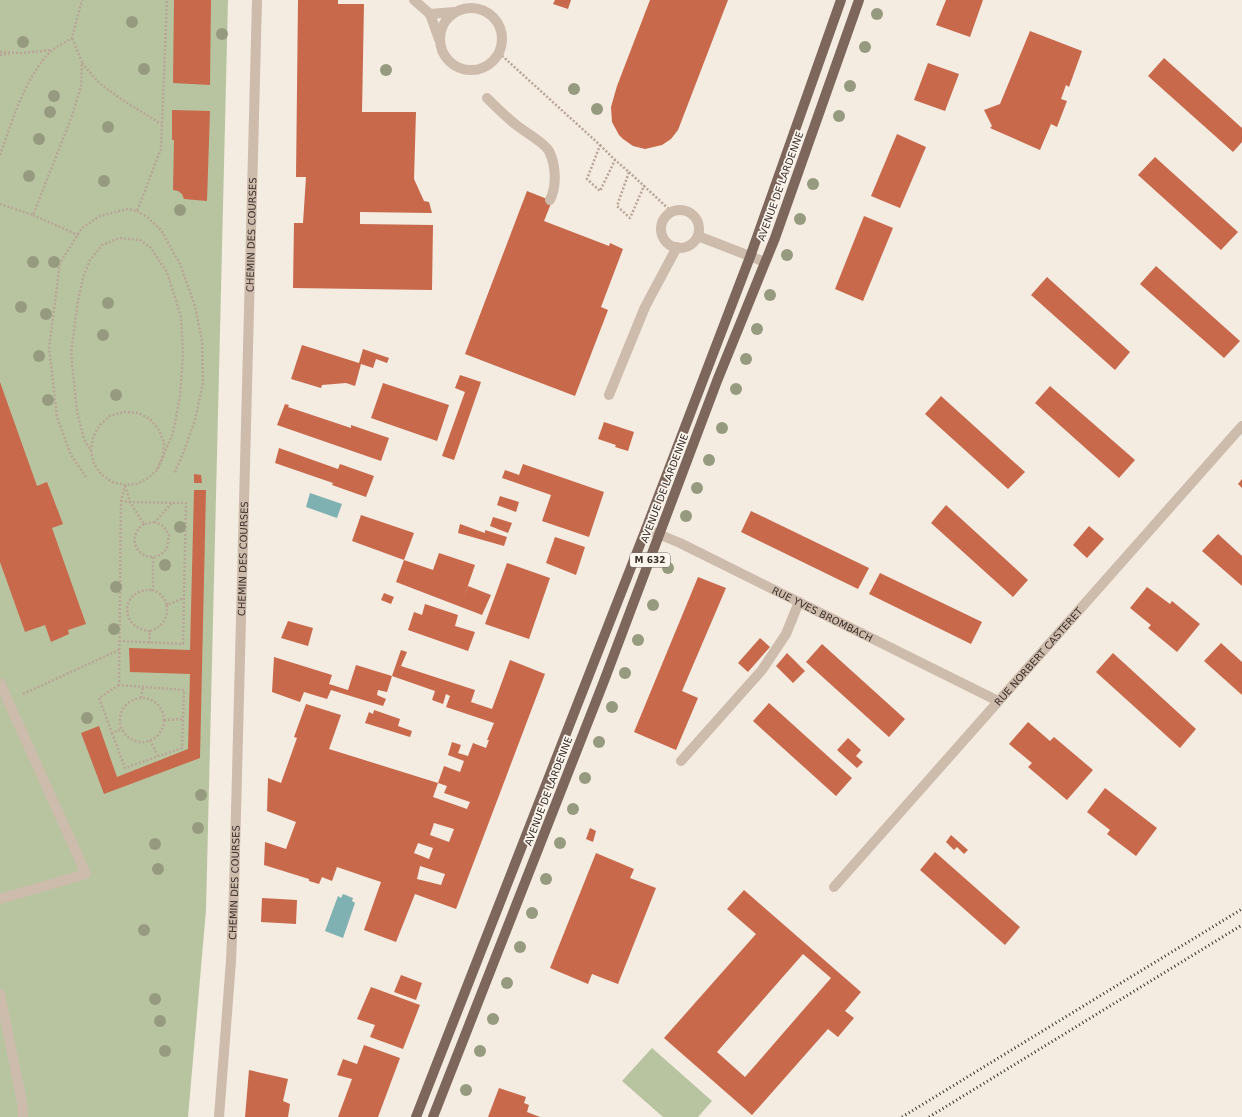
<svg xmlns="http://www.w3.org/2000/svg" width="1242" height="1117" viewBox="0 0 1242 1117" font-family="'DejaVu Sans',sans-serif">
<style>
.green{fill:#b8c4a0}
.water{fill:#7fb0b2}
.building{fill:#c8694b;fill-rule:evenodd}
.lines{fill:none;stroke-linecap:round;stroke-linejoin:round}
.path{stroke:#b9a596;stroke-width:2.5;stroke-dasharray:2 2;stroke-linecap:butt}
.lane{stroke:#cdbbac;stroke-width:10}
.street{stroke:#cdbbac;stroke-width:10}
.primary{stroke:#7d675c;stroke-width:10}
.rail{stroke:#3b302b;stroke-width:3;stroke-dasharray:1 3;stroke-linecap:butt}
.tree{fill:#969b7f}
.labels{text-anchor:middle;stroke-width:3.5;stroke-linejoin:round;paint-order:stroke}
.shield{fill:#fbf5ee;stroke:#756b66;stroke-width:1}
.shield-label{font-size:9px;font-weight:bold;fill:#3b302b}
.street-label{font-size:10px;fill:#3b302b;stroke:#fbf5ee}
</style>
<rect width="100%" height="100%" fill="#f4ebe1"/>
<g class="green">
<polygon points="0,0 228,0 206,910 188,1117 0,1117"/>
<polygon points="652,1048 712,1101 698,1117 663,1117 622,1081"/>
</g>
<g class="water">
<polygon points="310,493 342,504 337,518 306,507"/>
<polygon points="343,894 353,898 352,901 355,903 343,938 325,931 338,896 341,898"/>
</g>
<g class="building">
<polygon points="174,0 211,0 210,85 173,83"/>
<polygon points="298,0 338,0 338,4 364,4 362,112 416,112 414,179 424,201 429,202 432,213 360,212 360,224 433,225 432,290 293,288 294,223 303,223 306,177 296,177"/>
<polygon points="555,0 571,0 568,9 553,4"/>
<polygon points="650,0 728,0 678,130 671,139 662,145 645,149 633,146 623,139 619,135 612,122 611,107 617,86"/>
<polygon points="946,0 983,0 970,37 936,25"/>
<polygon points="1030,31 1082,51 1069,87 1066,85 1061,99 1067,101 1057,127 1051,124 1040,150 990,128 992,126 984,110 1000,104"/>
<polygon points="1164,58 1242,128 1242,142 1233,152 1148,76"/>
<polygon points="928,63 959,74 945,111 914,100"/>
<polygon points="172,110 210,111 207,201 184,199 182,194 178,191 173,190 174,140 172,140"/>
<polygon points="897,134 926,147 900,208 871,196"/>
<polygon points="1155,157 1238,232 1221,250 1138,175"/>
<polygon points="527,191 552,201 544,221 609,246 610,243 623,249 601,307 608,310 575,396 465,354"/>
<polygon points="864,216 893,228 863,301 835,289"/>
<polygon points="1156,266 1240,341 1224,358 1140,284"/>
<polygon points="1047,277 1130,352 1115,370 1031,295"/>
<polygon points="302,345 359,363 363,349 389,358 387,363 376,359 373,368 361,364 355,386 346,383 322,385 321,388 291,379"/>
<polygon points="460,375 481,382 454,460 442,456 465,392 455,388"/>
<polygon points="0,382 37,486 47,482 63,524 52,528 86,624 68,630 69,634 51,642 45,625 25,632 0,562"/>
<polygon points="383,383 449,405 437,441 371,418"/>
<polygon points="1050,386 1135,460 1119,478 1035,403"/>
<polygon points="941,396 1025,472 1008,489 925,414"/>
<polygon points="285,404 289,405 288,407 351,428 351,425 389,438 381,461 277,425"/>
<polygon points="604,422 634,432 628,451 615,447 616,445 598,439"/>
<polygon points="279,448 338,469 340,464 374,476 366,497 332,485 333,483 275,463"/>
<polygon points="523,464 604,492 589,537 542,521 551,495 502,478 505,470 519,475"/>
<polygon points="194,474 201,475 202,483 194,483"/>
<polygon points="1242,479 1242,488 1238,484"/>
<polygon points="194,490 206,490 200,758 104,794 81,733 99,726 117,777 188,749 190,674 130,672 129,648 190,650"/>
<polygon points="500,496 519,502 516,512 497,505"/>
<polygon points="946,505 1028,580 1013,597 931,523"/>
<polygon points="751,511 869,568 858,589 741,532"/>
<polygon points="361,515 414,533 404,560 352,541"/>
<polygon points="493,517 512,523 508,533 490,526"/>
<polygon points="460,524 485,533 485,530 507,537 504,546 458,533"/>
<polygon points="1089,526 1104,539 1087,558 1073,545"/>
<polygon points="1218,534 1242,556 1242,586 1202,551"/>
<polygon points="555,537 585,547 576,575 546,563"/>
<polygon points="439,553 475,565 464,597 468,586 491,595 482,615 396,582 404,560 433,570"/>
<polygon points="507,563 550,578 529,639 485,624"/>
<polygon points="880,573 982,622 971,644 869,594"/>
<polygon points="698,577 726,588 682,691 698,698 676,750 634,732"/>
<polygon points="1147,587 1170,604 1172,601 1200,624 1177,652 1148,628 1151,625 1130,608"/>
<polygon points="384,593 394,597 391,604 381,600"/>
<polygon points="425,604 458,615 455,626 475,632 468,651 408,630 414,612 422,615"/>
<polygon points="288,621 313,628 308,646 281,638"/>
<polygon points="760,638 770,647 748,672 738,663"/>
<polygon points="1221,643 1242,662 1242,695 1204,661"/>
<polygon points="822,644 905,719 889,737 806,662"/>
<path d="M401,650L407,652L401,666L475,690L471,702L492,709L510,660L545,674L456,909L415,894L396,942L364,930L381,882L337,867L332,881L322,877L319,884L309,881V879L264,865L265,842L286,849L296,822L267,811L268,778L281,783L297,738L294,737L306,704L341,715L329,749L438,783L444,766L460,772L464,761L448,755L452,742L461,745L458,753L468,756L473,743L486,748L489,740H487L494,723L446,707L450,696L446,694L443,704L432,700L435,691L392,676L387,692L378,690L377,695L386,699L383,706L331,690L327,699L304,692L300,702L272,692L274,657L332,675L329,684L348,690L356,665L392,676ZM438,783L447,786L444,793L470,802L467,809L433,797ZM434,823L454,829L449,842L430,835ZM418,843L433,848L429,859L414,853ZM420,866L445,874L441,885L417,879Z"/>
<polygon points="787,653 805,671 793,683 776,666"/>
<polygon points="1113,653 1196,729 1180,748 1096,672"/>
<polygon points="769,703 852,778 836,796 753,721"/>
<polygon points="374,710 400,719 398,726 412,731 410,737 365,723 369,712 373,714"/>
<polygon points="1028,722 1050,741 1054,737 1093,770 1067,800 1028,767 1032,763 1009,744"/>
<polygon points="848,738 861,750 856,756 863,762 857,768 837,750"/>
<polygon points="1105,788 1157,828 1136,856 1107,834 1110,830 1087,812"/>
<polygon points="590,828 596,831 593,842 586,839"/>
<polygon points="951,835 968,850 964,854 957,847 954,850 946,842"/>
<polygon points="935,852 1020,927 1005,945 920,870"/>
<polygon points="596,853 634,869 630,878 656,888 618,984 592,974 588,984 550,968"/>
<path d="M744,890L861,992L845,1011L854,1018L838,1037L828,1029L752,1115L664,1038L756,934L727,909ZM803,954L831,978L745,1077L717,1052Z"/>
<polygon points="262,898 297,900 296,924 261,922"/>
<polygon points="401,975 422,983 416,1000 394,992"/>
<polygon points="371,987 420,1005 403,1049 370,1037 375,1025 357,1019"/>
<polygon points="364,1045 400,1058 378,1117 338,1117 352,1079 337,1075 343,1059 357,1064"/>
<polygon points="249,1070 288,1079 283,1101 290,1104 288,1117 245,1117"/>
<polygon points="499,1088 526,1097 524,1103 529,1105 527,1112 540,1117 488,1117"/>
</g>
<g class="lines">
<g class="path">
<polyline points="0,52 21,53 52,50"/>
<polyline points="499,53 600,145 587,179 600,191 615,160 629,172 617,206 630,218 644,186 672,212"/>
<polyline points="0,55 9,54"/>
<polyline points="82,63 99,83 124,101 161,124"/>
<polyline points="600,145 615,160"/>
<path d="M0,155C13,119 24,79 51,51C57,46 66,42 72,38L82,0"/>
<polyline points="629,172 644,186"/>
<polyline points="0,204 33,215 72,116 81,86 82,62 72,38"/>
<polyline points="137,211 147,217 161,230 180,264 195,306 202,341 203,383 195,420 184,451 174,474"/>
<polyline points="33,215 78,235"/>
<polyline points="91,451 93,437 100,425 110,416 124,412 138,413 150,419 159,430 164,443 163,457 157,470 148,478 137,484 125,485 112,482 101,474 94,464 91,451 84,439 77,412 71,353 78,300 83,278 90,260 102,245 119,238 140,240 150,247 167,272 181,317 183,354 180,396 173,433 157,470"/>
<polyline points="86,477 71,455 57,417 49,348 60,263 82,228 100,216 127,209 137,211 161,149 167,0"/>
<polyline points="121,501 130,502 144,524 155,522"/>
<path d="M144,524C119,542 150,572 167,548L169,535L163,526L155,522L172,503"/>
<path d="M153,557V590C160,593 164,597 167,605"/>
<path d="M150,631C163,627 168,618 167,605L184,598"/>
<polyline points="119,641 183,644 186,503 130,502 125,485"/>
<path d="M149,643L150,631C117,628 121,587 153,590"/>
<polyline points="119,685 99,698 112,733 122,729"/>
<polyline points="23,694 119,650"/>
<polyline points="141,698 143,687"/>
<circle cx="142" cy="720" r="22"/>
<polyline points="164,720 183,719"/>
<polyline points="112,733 125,768 182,748 184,690 119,685 121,501 125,485"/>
<polyline points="150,740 158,756"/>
</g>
<g class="lane">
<polyline points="414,0 430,14"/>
<circle cx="471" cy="39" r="31"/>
<polyline points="439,39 430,14 455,12"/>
<path d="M487,98C496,107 505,116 515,124C523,131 544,142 549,151C556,165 557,186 550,200"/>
<circle cx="680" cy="229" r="19"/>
<polyline points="698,236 765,262"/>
<polyline points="609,395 645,307 677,247"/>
<polyline points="0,683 86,874 0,899"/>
<polyline points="681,761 762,670 786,634 799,602"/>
<polyline points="0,994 22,1102 23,1117"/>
</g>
<g class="street">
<path id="s1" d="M646,529L680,543L998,701"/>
<path id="s2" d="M834,887L1242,426"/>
<path id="s3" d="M219,1117L231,961L234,890L257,0"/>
</g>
<g class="primary">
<polyline points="416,1117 646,529 750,257 841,0"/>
<polyline points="433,1117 604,681 717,381 775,238 859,0"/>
</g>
<g class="rail">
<polyline points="902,1117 1242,909"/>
<polyline points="929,1117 1242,925"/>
</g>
</g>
<g class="tree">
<circle cx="877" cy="14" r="6"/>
<circle cx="132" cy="22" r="6"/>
<circle cx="222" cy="34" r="6"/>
<circle cx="23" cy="42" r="6"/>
<circle cx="865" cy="47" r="6"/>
<circle cx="144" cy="69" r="6"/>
<circle cx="386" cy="70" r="6"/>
<circle cx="850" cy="86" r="6"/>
<circle cx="574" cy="89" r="6"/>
<circle cx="54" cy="96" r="6"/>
<circle cx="597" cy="109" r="6"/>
<circle cx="50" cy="112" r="6"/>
<circle cx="839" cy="116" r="6"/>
<circle cx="108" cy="127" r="6"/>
<circle cx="39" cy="139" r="6"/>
<circle cx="29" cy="176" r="6"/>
<circle cx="104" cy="181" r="6"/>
<circle cx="813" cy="184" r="6"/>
<circle cx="180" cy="210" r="6"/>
<circle cx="800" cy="219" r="6"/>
<circle cx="787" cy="255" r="6"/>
<circle cx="33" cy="262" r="6"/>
<circle cx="54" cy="262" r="6"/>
<circle cx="770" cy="295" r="6"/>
<circle cx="108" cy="303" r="6"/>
<circle cx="21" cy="307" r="6"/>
<circle cx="46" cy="314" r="6"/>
<circle cx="757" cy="329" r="6"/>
<circle cx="103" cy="335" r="6"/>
<circle cx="39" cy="356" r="6"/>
<circle cx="746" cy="359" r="6"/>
<circle cx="736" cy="389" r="6"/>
<circle cx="116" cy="395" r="6"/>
<circle cx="48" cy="400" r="6"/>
<circle cx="722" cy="428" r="6"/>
<circle cx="709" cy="460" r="6"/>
<circle cx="697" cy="488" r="6"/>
<circle cx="686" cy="516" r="6"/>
<circle cx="180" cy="527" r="6"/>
<circle cx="165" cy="565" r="6"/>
<circle cx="668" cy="568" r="6"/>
<circle cx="116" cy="587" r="6"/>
<circle cx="653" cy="605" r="6"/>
<circle cx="114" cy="629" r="6"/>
<circle cx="638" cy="640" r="6"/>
<circle cx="625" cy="673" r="6"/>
<circle cx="612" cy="707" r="6"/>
<circle cx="87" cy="718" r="6"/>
<circle cx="599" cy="742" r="6"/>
<circle cx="585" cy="778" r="6"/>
<circle cx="201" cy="795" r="6"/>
<circle cx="573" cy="809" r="6"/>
<circle cx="198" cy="828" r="6"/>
<circle cx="560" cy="843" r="6"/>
<circle cx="155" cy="844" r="6"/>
<circle cx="158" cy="869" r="6"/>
<circle cx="546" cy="879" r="6"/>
<circle cx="532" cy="913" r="6"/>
<circle cx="144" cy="930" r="6"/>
<circle cx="520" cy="947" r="6"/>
<circle cx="507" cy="983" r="6"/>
<circle cx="155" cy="999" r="6"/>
<circle cx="493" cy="1019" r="6"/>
<circle cx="160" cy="1021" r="6"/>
<circle cx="165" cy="1051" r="6"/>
<circle cx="480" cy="1051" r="6"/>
<circle cx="466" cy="1090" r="6"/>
</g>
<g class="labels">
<rect class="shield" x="630" y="553" width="40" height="14" rx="3"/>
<g class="shield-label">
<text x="650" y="563">M 632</text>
</g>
<g class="street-label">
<text transform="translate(780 186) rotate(-70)" y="4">AVENUE DE LARDENNE</text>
<text dy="4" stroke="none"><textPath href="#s3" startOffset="883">CHEMIN DES COURSES</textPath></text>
<text transform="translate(664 488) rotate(-69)" y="4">AVENUE DE LARDENNE</text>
<text dy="4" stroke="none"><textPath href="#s3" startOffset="559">CHEMIN DES COURSES</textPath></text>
<text dy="4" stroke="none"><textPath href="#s1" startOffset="196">RUE YVES BROMBACH</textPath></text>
<text dy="4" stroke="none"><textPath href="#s2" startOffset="308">RUE NORBERT CASTERET</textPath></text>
<text transform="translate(548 791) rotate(-69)" y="4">AVENUE DE LARDENNE</text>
<text dy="4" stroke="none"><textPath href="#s3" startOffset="235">CHEMIN DES COURSES</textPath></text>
</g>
</g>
</svg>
